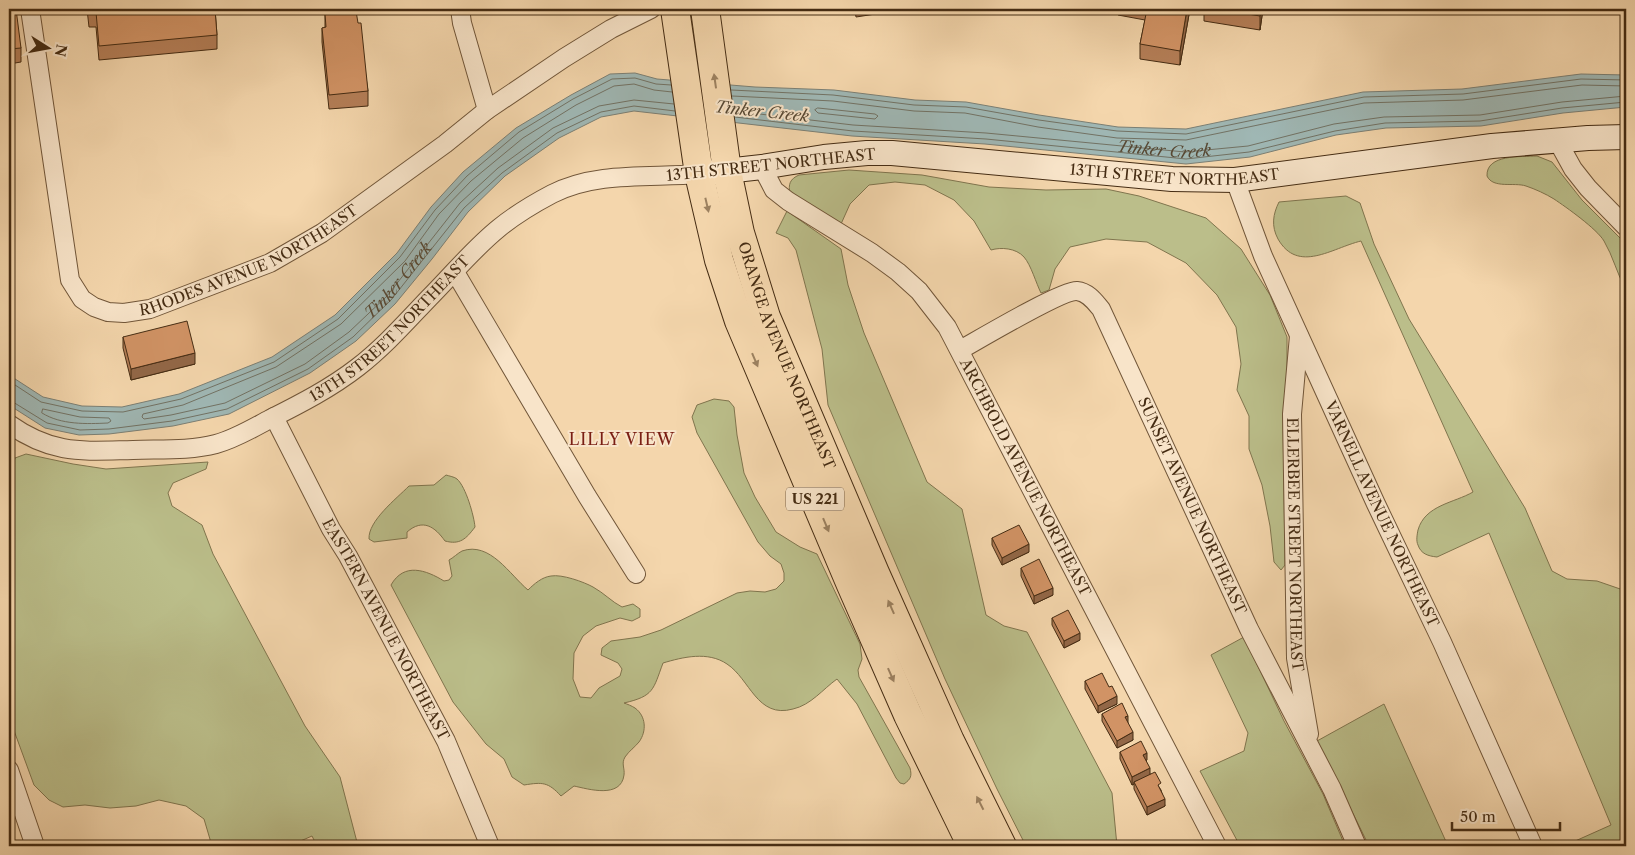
<svg xmlns="http://www.w3.org/2000/svg" width="1635" height="855" viewBox="0 0 1635 855" font-family="'Libre Caslon Text',serif">
<style>
.green{fill:#bbbe8a;stroke:#80754e}
.water{fill:#9fb7b4;stroke:#7b7f74}
.lines{fill:none;stroke-linecap:round;stroke-linejoin:round}
.shore{stroke:#727264;stroke-width:1}
.street-casing{stroke:#715639;stroke-width:20}
.secondary-casing{stroke:#452c13;stroke-width:26}
.highway-casing{stroke:#452c13;stroke-width:30}
.street{stroke:#f8e4c9;stroke-width:18}
.secondary{stroke:#f8e4c9;stroke-width:24}
.highway{stroke:#f4d6ac;stroke-width:28}
.wall{fill:#b47e57;stroke:#452c13}
.shaded-wall{fill:#926747;stroke:#452c13}
.building{fill:#d19365;stroke:#452c13}
.oneway{fill:#9c8160}
.labels{text-anchor:middle;stroke-width:4;stroke-linejoin:round;paint-order:stroke}
.shield{fill:#f8e4c9;stroke:#7b634a;stroke-width:1}
.shield-label{font-size:14px;font-weight:bold;fill:#452c13}
.street-label{font-size:15px;fill:#452c13;stroke:#f8e4c9}
.water-label{font-size:16px;font-style:italic;fill:#574833;stroke:#f8e4c9}
.neighbourhood-label{font-size:16px;letter-spacing:1px;fill:#7a1f14;stroke:#f8e4c9}
</style>
<rect width="100%" height="100%" fill="#f4d6ac"/>
<filter id="stains"><feTurbulence type="fractalNoise" baseFrequency=".004" numOctaves="4"/><feColorMatrix values="0 0 0 0 .2 0 0 0 0 .09 0 0 0 0 .02 0 0 0 .5 -.17"/></filter>
<radialGradient id="worn" r=".72"><stop offset=".6" stop-color="#630" stop-opacity="0"/><stop offset="1" stop-color="#630" stop-opacity=".3"/></radialGradient>
<g class="green">
<path d="M1537,156L1552,162L1582,200L1626,244V290C1617,274 1613,256 1604,241C1597,229 1566,207 1554,199C1546,194 1535,189 1526,186C1514,182 1493,189 1487,176C1486,154 1521,157 1537,156Z"/>
<path d="M849,170L922,175L989,187L1046,190L1106,189L1139,196L1206,218L1241,249L1270,295L1287,337V375L1283,417L1285,565L1281,570L1274,562L1270,526L1262,485L1249,449V416L1237,390L1241,364L1236,327L1217,295L1186,263L1147,242L1106,239L1070,247L1055,269L1049,290L1041,293C1036,283 1031,265 1024,257C1016,248 1001,247 991,250L974,221L954,200L925,185L895,182L869,185L850,204L841,224L790,194C788,184 790,179 799,175Z"/>
<path d="M1346,196L1360,203L1374,244L1409,319L1525,508L1552,571L1567,579L1597,581L1626,591V846H1564L1611,825L1489,533L1437,557C1428,556 1421,554 1418,545C1416,541 1417,535 1418,530C1425,505 1454,503 1473,492L1361,241C1332,248 1298,274 1278,239C1271,226 1273,214 1279,202Z"/>
<polygon points="787,211 841,249 848,285 864,333 927,482 962,509 986,615 1004,626 1027,632 1112,793 1117,846 1026,846 997,789 945,679 828,405 822,349 796,250 788,238 776,233"/>
<path d="M714,399L729,401L734,407L737,435L744,473L755,497L776,532L800,547L817,554L860,644L862,659L858,670L859,677L910,768C912,776 911,779 904,784L900,783L896,778L857,704L837,679C823,689 811,705 793,709C757,719 750,679 727,664C708,651 683,657 663,663C653,690 654,696 624,703C627,704 632,706 635,708C646,716 647,731 639,742C635,747 629,751 625,757C621,764 625,768 624,775C621,799 588,789 574,786L561,796C548,782 543,782 524,785L512,777L504,759L486,744L453,702L391,585C404,562 426,570 444,581L449,580L452,576L449,560C453,558 458,553 462,551C490,541 510,575 528,590C534,584 542,577 551,576C562,574 584,582 593,587C604,593 612,602 622,607L633,604L640,609V617L632,621L620,618L596,626L583,636L574,653L573,679L580,697L591,698L599,688L620,676L622,669L618,663L601,655L602,648L611,641L640,637L661,630L737,593L750,591L765,592L776,589L784,581V573L781,564L770,556L758,542L697,433L692,417L697,405Z"/>
<polygon points="26,454 73,464 106,469 208,462 206,469 173,483 168,493 172,506 202,525 213,554 305,726 340,777 358,846 317,846 312,836 289,846 212,846 204,819 186,806 159,800 136,806 110,808 85,805 63,807 49,800 34,785 9,717 9,472 12,469 15,458"/>
<path d="M446,475C449,476 455,477 457,479C466,487 474,516 475,527C466,539 460,545 445,541C435,527 423,518 407,532V538L374,542L369,539C368,521 396,499 409,486L434,485Z"/>
<polygon points="1244,637 1284,721 1323,794 1343,841 1329,846 1240,846 1200,771 1244,751 1248,733 1211,655"/>
<polygon points="1384,704 1448,846 1369,846 1317,741"/>
</g>
<polygon class="water" points="635,73 657,79 755,87 834,90 915,100 966,102 1039,115 1118,127 1186,129 1363,92 1462,89 1581,74 1626,75 1626,107 1563,113 1481,126 1386,128 1336,135 1250,157 1186,164 985,144 852,136 634,111 601,117 559,138 505,176 468,212 432,259 395,304 356,341 310,373 229,414 173,426 109,434 79,435 45,428 9,405 9,375 43,397 82,406 122,407 179,394 272,357 335,315 397,253 431,207 463,172 516,128 571,95 610,74"/>
<g class="lines">
<g class="shore">
<polyline points="731,90 833,95 914,105 966,107 1039,120 1117,131 1186,134 1364,97 1463,94 1581,79 1626,80"/>
<path id="s1" d="M672,92L654,90L634,84L614,86L576,105L523,138L471,181L439,214L405,261L341,324L276,367L183,405L143,414L142,417L144,419L171,415L225,403L305,364L349,332L387,296L460,203L498,168L553,128L599,106L634,100L674,104"/>
<polyline points="732,96 833,101 914,111 965,113 1038,127 1117,138 1186,140 1364,103 1463,100 1582,85 1626,86"/>
<polygon points="818,108 875,114 878,116 875,119 818,113 815,110"/>
<path id="s2" d="M734,111L853,125L986,133L1185,152L1248,146L1334,124L1384,117L1480,115L1562,102L1626,96"/>
<polyline points="735,117 853,131 986,139 1186,159 1249,152 1335,131 1385,123 1480,121 1562,108 1626,102"/>
<polyline points="9,381 41,402 82,411 123,412 181,399 274,362 338,319 400,257 435,210 467,176 519,132 573,99 612,79 635,78 656,84 671,85"/>
<polyline points="9,401 13,402 47,423 80,430 109,429 172,421 227,409 308,369 353,337 391,300 464,208 502,173 557,133 601,112 634,106 675,111"/>
<path d="M43,409L80,417L109,418L111,421L108,423C87,424 61,425 42,413Z"/>
</g>
<g class="street-casing">
<g id="street">
<path id="s3" d="M30,9L70,280L82,299L94,307L108,312L124,313L150,309L270,263L322,233L445,144L487,110L564,58L611,29L651,9"/>
<polyline points="460,9 462,23 487,110"/>
<polyline points="1557,140 1573,169 1588,188 1626,227"/>
<path id="s4" d="M762,167L774,190L788,201L872,253L898,272L919,291L947,327L1217,846"/>
<path id="s5" d="M1235,180L1263,256L1376,504L1442,642L1533,846"/>
<polyline points="455,272 587,496 636,574"/>
<path id="s6" d="M1299,336L1292,414L1296,658L1309,734"/>
<path id="s7" d="M960,350C978,340 1062,290 1077,291C1088,292 1095,302 1101,309L1249,629L1332,789L1357,846"/>
<path id="s8" d="M274,417L331,529L348,556L446,741L490,846"/>
<path id="s9" d="M9,424C53,455 82,451 133,450C160,449 189,451 216,444C235,439 253,428 270,419C300,404 331,388 358,367C384,347 406,322 429,298C452,275 473,249 499,228C515,215 533,204 552,194C596,171 651,178 699,174"/>
<polyline points="9,770 35,846"/>
</g>
</g>
<g class="secondary-casing">
<g id="secondary">
<path id="s10" d="M708,173L762,167L824,157L867,153H892L1172,179L1235,180L1492,146L1588,138L1626,137"/>
</g>
</g>
<g class="highway-casing">
<g id="highway">
<polyline points="675,9 699,174 719,260 739,321 851,585 908,715 972,846"/>
<path id="s11" d="M705,9L727,171L740,233L766,317L875,573L950,741L1002,846"/>
</g>
</g>
<use href="#street" class="street"/>
<use href="#secondary" class="secondary"/>
<use href="#highway" class="highway"/>
</g>
<g class="wall">
<polygon points="9,9 21,48 21,62 9,64"/>
<polygon points="87,9 215,9 217,35 217,49 99,60 96,27 89,27"/>
<polygon points="827,9 882,9 882,13 856,17 855,11 828,14"/>
<polygon points="1118,9 1190,9 1180,65 1140,59 1140,44 1145,20 1118,15"/>
<polygon points="1204,9 1263,9 1260,30 1204,21"/>
<polygon points="325,14 358,23 368,91 368,106 329,109 322,42 322,28 325,28"/>
<polygon points="123,337 195,364 131,380 123,348"/>
<polygon points="992,538 1029,552 1002,565 992,545"/>
<polygon points="1021,568 1053,595 1034,604 1021,576"/>
<polygon points="1052,618 1080,640 1064,648 1052,625"/>
<polygon points="1085,681 1117,704 1098,713 1085,689"/>
<polygon points="1102,714 1128,723 1133,740 1117,748 1102,721"/>
<polygon points="1120,752 1147,760 1146,761 1150,774 1161,790 1165,806 1147,815 1134,789 1134,784 1132,785 1120,759"/>
</g>
<g class="shaded-wall">
<polygon points="1187,9 1190,9 1180,65 1180,51"/>
<polygon points="1261,9 1263,9 1260,30 1260,16"/>
<polygon points="195,353 195,364 131,380 131,369"/>
<polygon points="1029,544 1029,552 1002,565 1002,558"/>
<polygon points="1053,588 1053,595 1034,604 1034,596"/>
<polygon points="1080,633 1080,640 1064,648 1064,641"/>
<polygon points="1117,696 1117,704 1098,713 1098,706"/>
<polygon points="1128,716 1128,723 1125,725 1125,717"/>
<polygon points="1133,732 1133,740 1117,748 1117,741"/>
<polygon points="1147,753 1147,760 1143,762 1143,755"/>
<polygon points="1150,768 1150,776 1134,782 1134,784 1132,785 1132,777"/>
<polygon points="1165,799 1165,806 1147,815 1147,807"/>
</g>
<g class="building">
<polygon points="9,9 16,9 21,48 9,49"/>
<polygon points="88,9 215,9 217,35 99,46 96,12 89,13"/>
<polygon points="1147,9 1187,9 1180,51 1140,44"/>
<polygon points="1218,9 1261,9 1260,16"/>
<polygon points="356,11 358,23 361,23 368,91 329,95 322,28 326,27 325,14"/>
<polygon points="187,321 195,353 131,369 123,337"/>
<polygon points="1019,525 1029,544 1002,558 992,538"/>
<polygon points="1039,559 1053,588 1034,596 1021,568"/>
<polygon points="1068,610 1080,633 1064,641 1052,618"/>
<polygon points="1102,673 1109,687 1112,686 1117,696 1098,706 1085,681"/>
<polygon points="1122,703 1128,716 1125,717 1133,732 1117,741 1102,714"/>
<polygon points="1141,741 1147,753 1143,755 1150,768 1132,777 1120,752"/>
<polygon points="1155,772 1161,783 1158,785 1165,799 1147,807 1134,782"/>
</g>
<defs><path id="oneway-solid" d="M-6-.8H1V-3.2L6.5 0L1 3.2V.8H-6Z" transform="scale(1.25)"/></defs>
<g class="oneway">
<use href="#oneway-solid" transform="translate(715 81) rotate(-98)"/>
<use href="#oneway-solid" transform="translate(707 205) rotate(77)"/>
<use href="#oneway-solid" transform="translate(755 360) rotate(67)"/>
<use href="#oneway-solid" transform="translate(826 525) rotate(67)"/>
<use href="#oneway-solid" transform="translate(891 607) rotate(-114)"/>
<use href="#oneway-solid" transform="translate(891 675) rotate(66)"/>
<use href="#oneway-solid" transform="translate(980 803) rotate(-117)"/>
</g>
<g class="labels">
<rect class="shield" x="786" y="487.5" width="58" height="23" rx="4"/>
<g class="shield-label">
<text x="815" y="504">US 221</text>
</g>
<g class="street-label">
<text transform="translate(771 165) rotate(-6)" y="5">13TH STREET NORTHEAST</text>
<text dy="5" stroke="none"><textPath href="#s10" startOffset="469">13TH STREET NORTHEAST</textPath></text>
<text dy="5" stroke="none"><textPath href="#s3" startOffset="478">RHODES AVENUE NORTHEAST</textPath></text>
<text dy="5" stroke="none"><textPath href="#s9" startOffset="424">13TH STREET NORTHEAST</textPath></text>
<text dy="5" stroke="none"><textPath href="#s11" startOffset="358">ORANGE AVENUE NORTHEAST</textPath></text>
<text dy="5" stroke="none"><textPath href="#s4" startOffset="418">ARCHBOLD AVENUE NORTHEAST</textPath></text>
<text dy="5" stroke="none"><textPath href="#s7" startOffset="379">SUNSET AVENUE NORTHEAST</textPath></text>
<text dy="5" stroke="none"><textPath href="#s5" startOffset="365">VARNELL AVENUE NORTHEAST</textPath></text>
<text dy="5" stroke="none"><textPath href="#s6" startOffset="209">ELLERBEE STREET NORTHEAST</textPath></text>
<text dy="5" stroke="none"><textPath href="#s8" startOffset="240">EASTERN AVENUE NORTHEAST</textPath></text>
</g>
<g class="water-label">
<text transform="translate(762 111) rotate(6)" y="6">Tinker Creek</text>
<text dy="6" stroke="none"><textPath href="#s2" startOffset="432">Tinker Creek</textPath></text>
<text dy="6" stroke="none"><textPath href="#s1" startOffset="948">Tinker Creek</textPath></text>
</g>
<g class="neighbourhood-label">
<text x="622" y="445">LILLY VIEW</text>
</g>
</g>
<rect width="1635" height="855" fill="none" stroke="#f4d6ac" stroke-width="30"/>
<rect x="10" y="10" width="1615" height="835" fill="none" stroke="#452c13" stroke-width="2.5"/>
<rect x="15" y="15" width="1605" height="825" fill="none" stroke="#452c13"/>
<g transform="translate(48 48) rotate(101)" stroke="#f8e4c9" stroke-width="4" paint-order="stroke">
<path d="M0-4L9 19L0 12L-9 19Z" fill="#452c13"/>
<text y="-8" font-size="14" font-weight="bold" text-anchor="middle" fill="#452c13">N</text>
</g>
<path d="M1452 822v8h108v-8" fill="none" stroke="#452c13" stroke-width="2.5"/>
<text x="1460" y="822" font-size="15" fill="#452c13" stroke="#f8e4c9" stroke-width="4" paint-order="stroke">50 m</text>
<rect width="100%" height="100%" filter="url(#stains)"/>
<rect width="100%" height="100%" fill="url(#worn)"/>
</svg>
